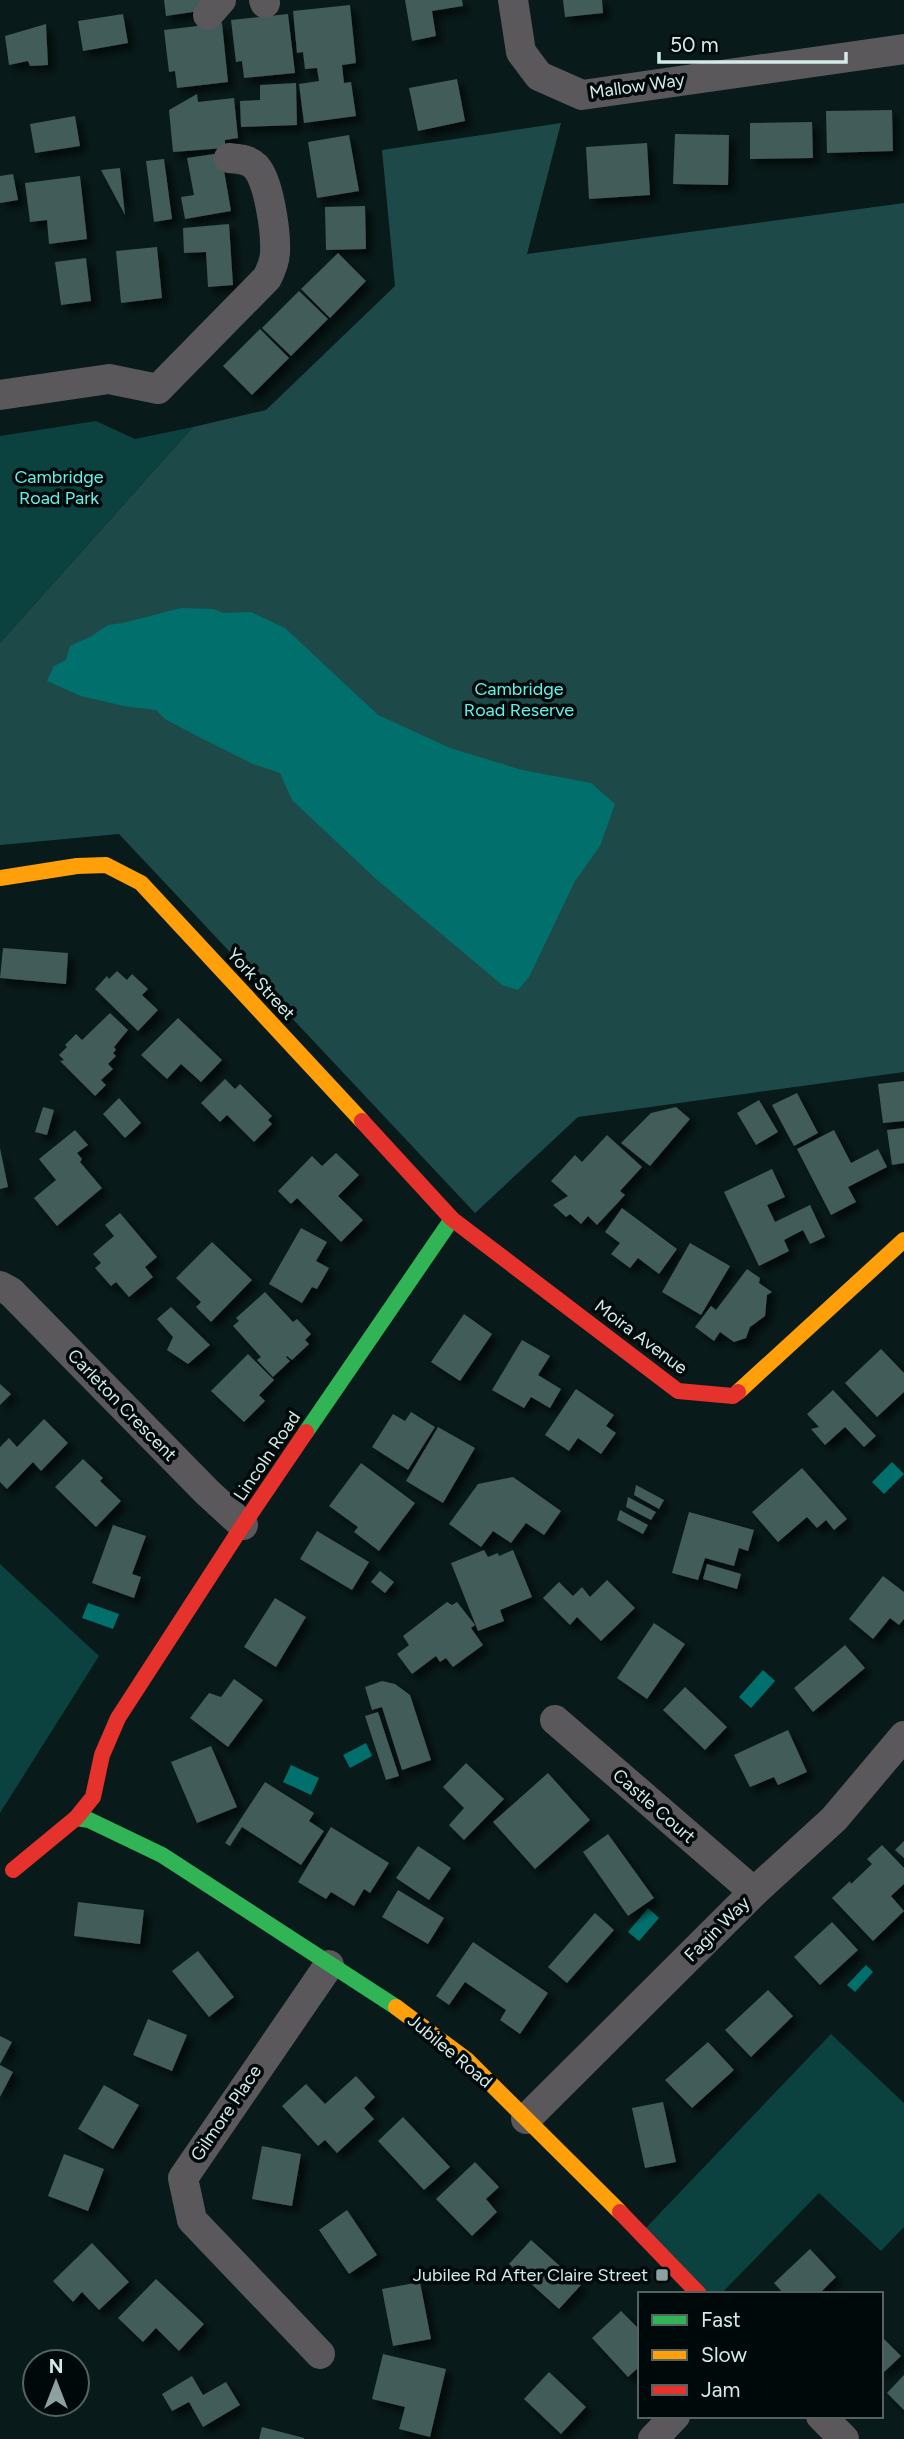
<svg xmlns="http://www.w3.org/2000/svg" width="904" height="2439" viewBox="0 0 904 2439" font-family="Figtree,sans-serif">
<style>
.green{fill:#0b413e}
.forest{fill:#1d4a48}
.water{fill:#01706c}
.building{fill:#425c5a;filter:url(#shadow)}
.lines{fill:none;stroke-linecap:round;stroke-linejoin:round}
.street{stroke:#5a585b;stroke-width:30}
.fast{stroke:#30b455;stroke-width:16}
.slow{stroke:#ff9f0a;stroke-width:16}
.jam{stroke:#e5322d;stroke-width:16}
.poi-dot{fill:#8ca1a0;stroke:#000909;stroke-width:2.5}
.labels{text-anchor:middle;stroke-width:7;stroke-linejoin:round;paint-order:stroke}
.street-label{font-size:18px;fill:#d3eae8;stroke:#000909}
.park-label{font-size:18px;fill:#66efe8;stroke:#000909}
.poi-label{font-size:18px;fill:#d3eae8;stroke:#000909;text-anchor:end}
</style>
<defs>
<filter id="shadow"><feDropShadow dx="6" dy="6" stdDeviation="3.5" flood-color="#0009"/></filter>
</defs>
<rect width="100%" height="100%" fill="#081a19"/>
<g class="green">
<polygon points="96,421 135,439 193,427 0,643 0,436"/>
<polygon points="0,1564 99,1656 0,1813"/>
<polygon points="831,2034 904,2103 904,2227 881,2251 819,2193 721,2294 699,2294 641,2233"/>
</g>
<polygon class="forest" points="561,123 527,254 904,203 904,1072 578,1117 475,1213 119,834 0,845 0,643 193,427 266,410 395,286 382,150"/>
<g class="water">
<polygon points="181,608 213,609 224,613 251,612 285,628 378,715 450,748 522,770 591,783 615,804 600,846 575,881 529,977 518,990 502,985 375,878 292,800 280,773 253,764 195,735 165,719 156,710 124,706 81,696 47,681 54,666 66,660 70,646 90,637 108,625 123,623"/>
<polygon points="892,1462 904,1474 884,1494 872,1482"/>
<polygon points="88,1603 119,1614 113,1629 82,1618"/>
<polygon points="763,1670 775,1681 751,1708 739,1697"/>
<polygon points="366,1743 372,1756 350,1768 343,1755"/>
<polygon points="291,1765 319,1778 311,1795 283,1782"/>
<polygon points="648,1908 659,1918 639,1941 628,1932"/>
<polygon points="866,1965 873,1972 855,1992 847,1985"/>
</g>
<g class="building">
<polygon points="164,0 205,0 206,10 166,16"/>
<polygon points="405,0 462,0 463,6 432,11 436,36 412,41"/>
<polygon points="563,0 602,0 603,13 565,17"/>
<polygon points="350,5 356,63 342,65 344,83 351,82 356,116 304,123 299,84 319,81 317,68 305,69 303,52 297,53 293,11"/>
<polygon points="123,14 128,43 83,51 78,21"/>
<polygon points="288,14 295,73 244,78 242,61 236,62 231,20"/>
<polygon points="222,23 228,82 177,88 175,71 169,72 164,30"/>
<polygon points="46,24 48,65 30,66 28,61 9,65 5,36"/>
<polygon points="457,79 465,121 418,131 409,88"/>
<polygon points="296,83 297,125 241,127 240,101 260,100 260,85"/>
<polygon points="197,94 198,102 234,98 238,138 225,140 225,148 173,152 169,110"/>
<polygon points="892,110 893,151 827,153 826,111"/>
<polygon points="75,116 80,146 35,153 30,124"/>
<polygon points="812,122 813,158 750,159 750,123"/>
<polygon points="675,134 729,135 728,185 673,184"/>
<polygon points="349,135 359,191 317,198 308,142"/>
<polygon points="647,143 650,195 589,199 586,147"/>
<polygon points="221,153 231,211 185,219 181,197 194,195 187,158"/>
<polygon points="164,159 172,219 154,222 146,161"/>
<polygon points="120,168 125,215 101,170"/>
<polygon points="13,174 18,200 0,203 0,176"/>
<polygon points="80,176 87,239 49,244 47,220 30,222 25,183"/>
<polygon points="365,206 366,249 326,250 325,207"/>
<polygon points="229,224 233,285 208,287 206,252 184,253 183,228"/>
<polygon points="157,247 162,298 121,303 116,251"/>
<polygon points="338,253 366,281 330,318 301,289"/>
<polygon points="86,258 91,301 61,305 55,262"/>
<polygon points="299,291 328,319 291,356 262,328"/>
<polygon points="260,329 289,358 252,395 223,366"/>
<polygon points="3,948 68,953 66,984 0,978"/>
<polygon points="117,971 127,980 132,974 148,989 142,995 158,1010 138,1031 95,989 107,976 109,979"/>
<polygon points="110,1013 128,1030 114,1047 116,1050 113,1053 116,1056 108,1064 113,1069 101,1080 106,1085 95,1096 60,1061 64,1060 59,1055 67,1047 65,1045 76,1034 82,1040"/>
<polygon points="178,1018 222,1060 201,1082 181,1064 167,1079 141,1055"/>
<polygon points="225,1079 235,1089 240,1084 272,1116 268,1120 272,1124 254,1142 227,1115 220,1122 201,1103"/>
<polygon points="904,1081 904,1121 883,1123 878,1084"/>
<polygon points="797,1093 818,1133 794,1146 772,1105"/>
<polygon points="119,1098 141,1123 125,1138 103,1114"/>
<polygon points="759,1100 778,1132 756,1145 737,1113"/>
<polygon points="43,1107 54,1110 47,1135 35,1132"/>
<polygon points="676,1107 690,1119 650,1166 621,1143 651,1113"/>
<polygon points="904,1128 904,1163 892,1165 887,1130"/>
<polygon points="75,1130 88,1145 77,1153 82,1159 80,1162 102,1188 57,1226 34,1198 56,1180 39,1159"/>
<polygon points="834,1130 851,1163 878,1149 887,1167 848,1187 856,1202 831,1215 797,1149"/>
<polygon points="607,1135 642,1167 620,1191 625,1195 597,1225 588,1216 581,1224 570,1214 566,1217 553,1205 568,1196 551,1181 575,1155 582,1162"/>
<polygon points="0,1148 8,1187 0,1189"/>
<polygon points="336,1153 359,1175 338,1196 363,1220 341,1242 297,1198 291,1204 278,1191 312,1156 322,1166"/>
<polygon points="772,1169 785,1197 767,1205 775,1222 810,1205 825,1237 810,1244 803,1230 784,1240 789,1251 759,1266 724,1192"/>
<polygon points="622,1208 677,1249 659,1274 638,1258 630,1268 611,1254 620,1243 605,1232"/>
<polygon points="120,1213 157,1257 145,1267 153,1277 129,1297 116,1282 111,1286 95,1268 101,1263 93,1254 114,1236 105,1225"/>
<polygon points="301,1228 327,1242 316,1261 329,1268 317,1289 312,1287 302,1303 269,1284"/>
<polygon points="212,1242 252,1280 211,1322 196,1307 201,1302 176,1278"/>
<polygon points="690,1243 730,1266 701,1315 662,1292"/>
<polygon points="747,1269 760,1278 759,1283 772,1292 767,1295 765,1316 750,1327 746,1338 734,1342 720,1332 714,1341 695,1327 711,1306 716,1310"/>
<polygon points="265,1292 293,1322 297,1319 311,1334 305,1340 309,1344 292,1360 287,1356 286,1357 290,1361 273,1377 257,1360 261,1357 233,1326 239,1321 236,1318"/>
<polygon points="171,1307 210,1345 188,1364 167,1350 173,1337 157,1319"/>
<polygon points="464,1314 492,1334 460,1381 431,1362"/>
<polygon points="522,1340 550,1356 538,1375 561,1389 550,1408 531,1397 524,1408 492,1390"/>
<polygon points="881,1349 904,1373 904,1392 877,1417 845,1383"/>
<polygon points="248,1354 274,1380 259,1395 265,1401 244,1422 211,1391"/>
<polygon points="0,1384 11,1394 0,1405"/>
<polygon points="576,1389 614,1415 606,1426 616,1433 601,1454 578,1438 569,1451 545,1435"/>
<polygon points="833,1390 876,1436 864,1447 845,1427 825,1445 811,1429 819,1427 807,1414"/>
<polygon points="411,1412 435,1427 408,1470 372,1447 393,1414 405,1421"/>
<polygon points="44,1419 68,1443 41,1471 33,1462 7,1489 0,1482 0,1447 9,1438 17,1447"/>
<polygon points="438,1427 475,1448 443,1503 406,1481"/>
<polygon points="83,1459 103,1478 100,1481 121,1501 96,1527 55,1487"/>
<polygon points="361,1463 415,1503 379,1551 354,1532 358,1527 329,1506"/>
<polygon points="802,1468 847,1519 834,1530 826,1520 817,1528 807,1517 778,1542 752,1512"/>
<polygon points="513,1477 561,1511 544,1535 526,1523 511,1543 493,1531 481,1547 449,1524 478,1484"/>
<polygon points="636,1485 664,1500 659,1509 634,1495"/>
<polygon points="628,1497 656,1512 651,1520 626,1507"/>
<polygon points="620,1510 648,1525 643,1534 617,1520"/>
<polygon points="689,1512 754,1530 748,1551 739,1548 734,1566 705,1558 698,1580 672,1573"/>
<polygon points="113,1525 146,1536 132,1574 141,1577 134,1598 92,1583"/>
<polygon points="317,1531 369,1562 352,1590 300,1559"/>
<polygon points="484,1550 488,1557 498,1553 499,1556 513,1550 532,1597 500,1610 504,1621 478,1631 451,1563"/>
<polygon points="707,1564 741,1574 737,1589 703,1579"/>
<polygon points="380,1571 394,1582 385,1593 371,1582"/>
<polygon points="883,1576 904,1592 904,1619 899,1625 890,1618 873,1639 849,1619"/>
<polygon points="607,1580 635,1608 601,1641 577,1617 570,1625 543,1598 559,1582 573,1596 582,1587 590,1597"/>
<polygon points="275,1598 306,1617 276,1667 244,1647"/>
<polygon points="447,1602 452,1605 457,1602 475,1625 471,1628 483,1645 453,1667 446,1658 440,1662 436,1656 412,1674 397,1654 409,1645 403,1636"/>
<polygon points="654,1623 685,1644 647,1699 617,1678"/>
<polygon points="845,1645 865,1668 813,1712 794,1688"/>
<polygon points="234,1679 263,1700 228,1747 190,1718 209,1693 221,1697"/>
<polygon points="382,1681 395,1684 410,1695 431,1760 402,1770 382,1707 372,1710 365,1687"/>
<polygon points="685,1687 727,1727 705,1750 663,1710"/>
<polygon points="378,1712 399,1776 386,1780 365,1716"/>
<polygon points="788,1730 807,1772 778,1785 774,1777 750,1787 734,1755"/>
<polygon points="211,1746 237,1807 197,1823 171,1762"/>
<polygon points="466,1763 504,1799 464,1840 449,1825 464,1808 443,1787"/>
<polygon points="548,1773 590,1820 535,1869 493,1822"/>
<polygon points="265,1782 314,1813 309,1821 324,1831 301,1865 242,1827 230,1846 225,1843"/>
<polygon points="331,1827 389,1863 370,1893 364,1889 354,1906 331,1892 326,1899 298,1882"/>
<polygon points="608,1834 654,1898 628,1916 583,1852"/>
<polygon points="904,1841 904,1858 895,1850"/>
<polygon points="882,1845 904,1868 904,1884 891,1896 904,1911 873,1941 832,1898 850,1881 851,1884 872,1864 867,1859"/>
<polygon points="418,1846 451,1868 429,1900 396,1878"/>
<polygon points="398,1890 444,1918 428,1944 382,1917"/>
<polygon points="78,1902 144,1910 140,1944 74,1936"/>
<polygon points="595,1913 614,1930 567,1983 548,1967"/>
<polygon points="832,1922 858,1950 820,1985 794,1957"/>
<polygon points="473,1942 548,1993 520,2034 500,2020 506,2010 465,1982 449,2005 436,1996"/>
<polygon points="198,1951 234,1997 209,2017 172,1971"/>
<polygon points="768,1990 793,2016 751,2057 725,2030"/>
<polygon points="148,2019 187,2035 172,2071 133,2055"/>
<polygon points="0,2036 12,2042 0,2064"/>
<polygon points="708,2042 734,2070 692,2108 665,2080"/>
<polygon points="0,2065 13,2072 0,2097"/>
<polygon points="356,2076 375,2097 364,2108 374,2119 337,2153 325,2140 318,2146 282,2106 306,2084 325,2104"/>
<polygon points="104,2085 139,2105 113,2149 78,2129"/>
<polygon points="663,2102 676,2162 645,2168 632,2108"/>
<polygon points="403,2117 450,2167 424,2190 378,2141"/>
<polygon points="262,2146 301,2154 292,2206 252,2199"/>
<polygon points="64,2154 104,2169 88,2211 48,2196"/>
<polygon points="475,2162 499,2187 486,2199 497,2212 472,2236 436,2199"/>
<polygon points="347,2210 377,2255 349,2274 319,2230"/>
<polygon points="531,2240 581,2285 559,2309 509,2264"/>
<polygon points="92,2243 129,2282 99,2310 82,2292 73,2302 53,2281"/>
<polygon points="810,2249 836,2277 819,2294 784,2294 774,2283"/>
<polygon points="156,2279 204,2324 179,2351 156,2328 143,2342 118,2318"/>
<polygon points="420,2282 431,2339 393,2346 382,2289"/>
<polygon points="621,2311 640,2330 640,2366 628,2377 592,2338"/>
<polygon points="881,2336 901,2356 881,2375"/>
<polygon points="383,2354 446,2369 430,2437 399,2429 405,2407 372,2399"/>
<polygon points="549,2372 586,2407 561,2434 524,2399"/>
<polygon points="904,2375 904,2410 887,2393"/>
<polygon points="192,2376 203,2395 226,2382 240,2405 203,2427 189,2402 172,2411 162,2394"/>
<polygon points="262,2427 304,2438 304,2439 259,2439"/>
</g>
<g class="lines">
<g class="street">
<polyline points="264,0 265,3"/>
<polyline points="513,0 521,52 539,76 582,95 904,49"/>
<polyline points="208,15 221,0"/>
<path d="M0,395L109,379L158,389L267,278C271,270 275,261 275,252C276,233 269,179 255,166C248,159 238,159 229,158"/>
<polyline points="0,1286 11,1292 207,1492 243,1525"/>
<polyline points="555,1720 754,1892"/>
<polyline points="526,2119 754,1892 834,1819 904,1736"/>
<polyline points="320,2354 192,2220 183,2178 329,1965"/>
<polyline points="821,2416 844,2439"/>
<polyline points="653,2439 675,2416"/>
</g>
<g class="fast">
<polyline points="306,1432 452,1219"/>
<polyline points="76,1818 89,1820 162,1855 396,2007"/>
</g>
<g class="slow">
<polyline points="0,878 77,866 106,865 141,883 362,1121"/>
<polyline points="738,1392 904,1240"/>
<polyline points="396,2007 467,2060 620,2212"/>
</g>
<g class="jam">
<polyline points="362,1121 452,1219 678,1391 733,1396 738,1392"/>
<polyline points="13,1870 76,1818 93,1797 102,1755 118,1718 243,1525 306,1432"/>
<polyline points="620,2212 699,2294"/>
</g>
</g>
<rect class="poi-dot" x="655" y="2268" width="14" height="14" rx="3.5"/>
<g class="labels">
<g class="street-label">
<text transform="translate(637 86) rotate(-8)" y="6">Mallow Way</text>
<text transform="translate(261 984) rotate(47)" y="6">York Street</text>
<text transform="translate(641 1337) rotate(37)" y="6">Moira Avenue</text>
<text transform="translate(122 1405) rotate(46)" y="6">Carleton Crescent</text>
<text transform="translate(267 1456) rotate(-56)" y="6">Lincoln Road</text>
<text transform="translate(654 1806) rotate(41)" y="6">Castle Court</text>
<text transform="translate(717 1929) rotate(-45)" y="6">Fagin Way</text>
<text transform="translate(450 2051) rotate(40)" y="6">Jubilee Road</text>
<text transform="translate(226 2113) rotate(-56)" y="6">Gilmore Place</text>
</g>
<g class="park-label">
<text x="59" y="483">Cambridge<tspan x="59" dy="21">Road Park</tspan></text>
<text x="519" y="695">Cambridge<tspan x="519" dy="21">Road Reserve</tspan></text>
</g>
<g class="poi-label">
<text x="648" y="2281">Jubilee Rd After Claire Street</text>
</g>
</g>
<rect x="638" y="2292" width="245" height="126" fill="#000909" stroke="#546362" stroke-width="2"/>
<rect x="652" y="2315" width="35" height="10" fill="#30b455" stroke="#546362" stroke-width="2"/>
<text x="701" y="2327" font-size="21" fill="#d3eae8">Fast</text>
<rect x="652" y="2350" width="35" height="10" fill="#ff9f0a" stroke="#546362" stroke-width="2"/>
<text x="701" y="2362" font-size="21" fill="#d3eae8">Slow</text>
<rect x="652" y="2385" width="35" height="10" fill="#e5322d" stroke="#546362" stroke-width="2"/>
<text x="701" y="2397" font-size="21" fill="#d3eae8">Jam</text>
<g transform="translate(56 2383)"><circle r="33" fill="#000909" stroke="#546362" stroke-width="2"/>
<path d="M0-5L12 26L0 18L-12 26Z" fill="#8ca1a0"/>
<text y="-10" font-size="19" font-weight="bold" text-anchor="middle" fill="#d3eae8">N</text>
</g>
<path d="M659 52v10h187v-10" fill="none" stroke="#d3eae8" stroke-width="3.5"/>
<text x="670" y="52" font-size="21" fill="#d3eae8" stroke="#000909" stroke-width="5" paint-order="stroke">50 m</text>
</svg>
